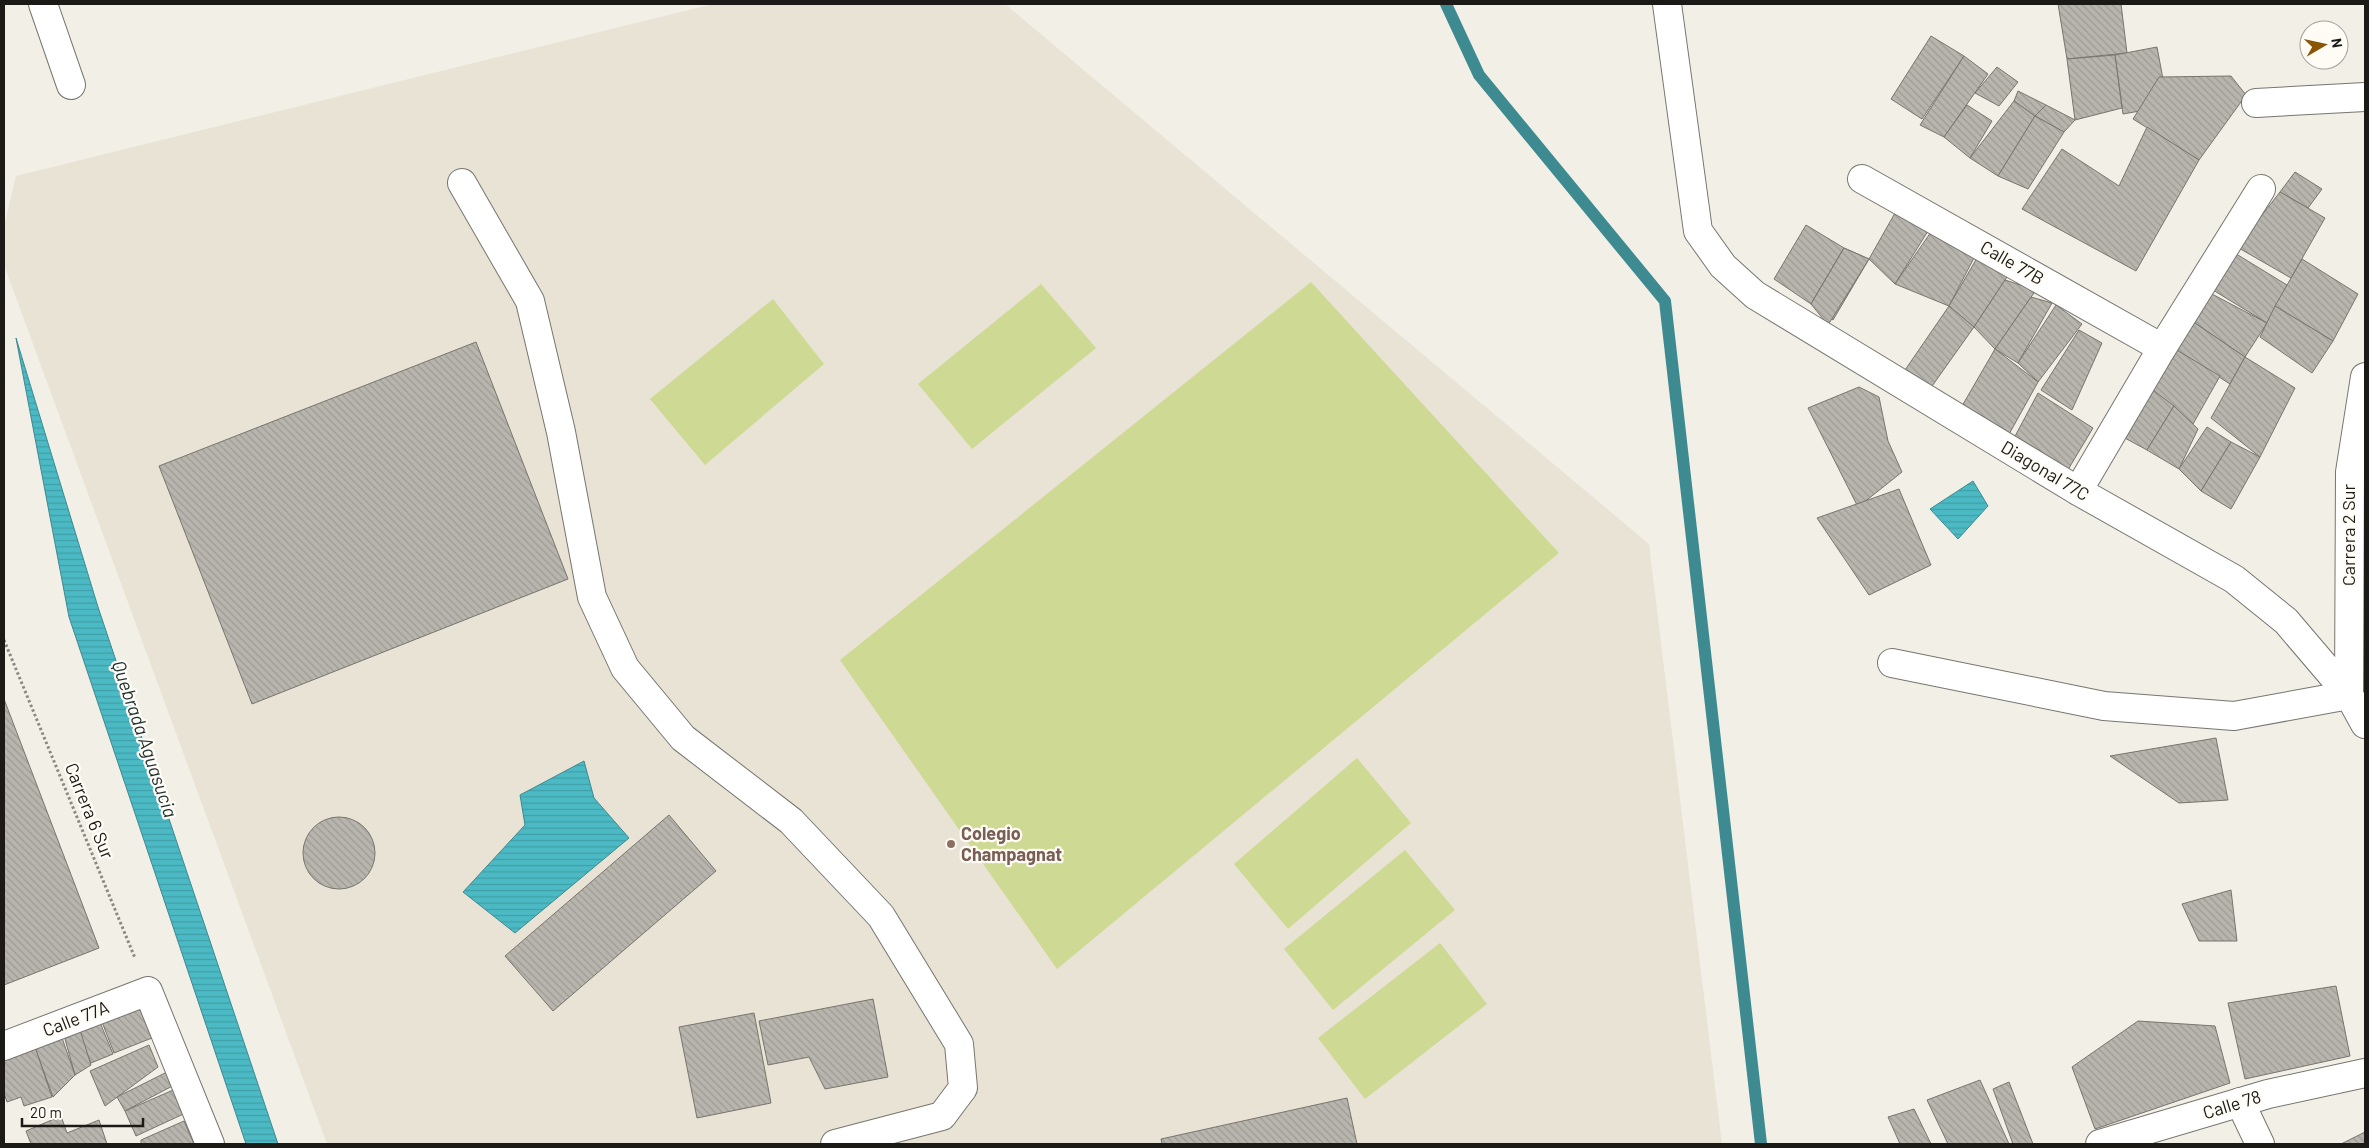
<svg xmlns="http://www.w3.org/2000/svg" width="2369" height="1148" viewBox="0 0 2369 1148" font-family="Barlow,sans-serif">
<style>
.built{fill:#e8e3d4}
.pitch{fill:#ced993}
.water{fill:url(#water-rules);stroke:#3d8a90}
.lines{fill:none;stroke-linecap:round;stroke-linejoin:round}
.stream{stroke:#3d8a90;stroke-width:12}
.building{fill:url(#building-back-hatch);stroke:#77756e}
.minor-casing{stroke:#77756e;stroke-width:30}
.path{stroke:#8b8883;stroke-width:3;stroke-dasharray:2.5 2.5;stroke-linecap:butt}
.minor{stroke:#fff;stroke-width:28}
.education-dot{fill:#8d6e63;stroke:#fffcf6;stroke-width:2}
.labels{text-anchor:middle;stroke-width:4.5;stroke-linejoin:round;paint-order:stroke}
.street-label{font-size:18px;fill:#1b1a17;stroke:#fffcf6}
.education-label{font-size:18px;font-weight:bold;fill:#785e54;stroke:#fffcf6;text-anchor:start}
.water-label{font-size:19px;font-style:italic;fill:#1b2f31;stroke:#fffcf6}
</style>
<defs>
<pattern id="water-rules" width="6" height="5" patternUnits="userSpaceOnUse" patternTransform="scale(1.25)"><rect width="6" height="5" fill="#4bbac4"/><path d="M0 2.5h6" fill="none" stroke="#419fa8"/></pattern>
<pattern id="building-back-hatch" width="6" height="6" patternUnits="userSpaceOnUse" patternTransform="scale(1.25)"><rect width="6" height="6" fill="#b8b5ae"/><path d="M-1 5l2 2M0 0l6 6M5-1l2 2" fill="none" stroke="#9e9b95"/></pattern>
</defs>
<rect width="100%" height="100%" fill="#f2efe7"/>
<polygon class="built" points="713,4 1005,4 1649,544 1722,1144 327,1144 4,265 4,226 16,176"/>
<g class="pitch">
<polygon points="1311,282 1559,553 1057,969 840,660"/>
<polygon points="1041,284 1096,348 972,449 918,384"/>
<polygon points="773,299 824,364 705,465 650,399"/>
<polygon points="1357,758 1411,823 1288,929 1234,864"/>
<polygon points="1405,850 1455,910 1333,1010 1284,949"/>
<polygon points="1440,943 1487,1004 1365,1099 1318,1038"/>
</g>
<g class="water">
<polygon points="16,338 98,607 278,1144 246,1144 69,617"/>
<polygon points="1973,481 1988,506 1958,539 1930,509"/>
<polygon points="584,761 594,798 629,838 515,933 463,892 525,825 520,795"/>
</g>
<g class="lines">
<polyline class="stream" points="1446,4 1479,75 1665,301 1761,1144"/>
</g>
<g class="building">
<polygon points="2058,4 2121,4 2127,53 2067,59"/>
<polygon points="1931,36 1964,56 1922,119 1891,99"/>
<polygon points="2157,47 2168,106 2123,114 2115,55"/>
<polygon points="2115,55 2122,108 2075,120 2067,59"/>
<polygon points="1964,56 1988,74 1944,137 1920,125"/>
<polygon points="1997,67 2018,82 1999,106 1975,93"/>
<polygon points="2231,76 2246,95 2199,160 2133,119 2159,77"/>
<polygon points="2018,91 2046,105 2035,116 2014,101"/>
<polygon points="2014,101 2035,116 1998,176 1970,158"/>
<polygon points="1967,105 1992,121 1970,158 1944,137"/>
<polygon points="2046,105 2075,120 2064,132 2035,116"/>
<polygon points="2035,116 2064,132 2028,189 1998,176"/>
<polygon points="2147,127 2199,160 2136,271 2022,209 2062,149 2119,186"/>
<polygon points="2295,172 2322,189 2308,208 2280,192"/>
<polygon points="2280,192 2325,218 2291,278 2237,247"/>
<polygon points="1895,213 1928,231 1895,284 1869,259"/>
<polygon points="1806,225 1844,248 1811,304 1774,279"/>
<polygon points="1931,232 1975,256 1949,306 1895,284"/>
<polygon points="1844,248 1869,259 1833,320 1811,304"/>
<polygon points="1844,248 1869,259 1828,325 1811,304"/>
<polygon points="2233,252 2287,285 2267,323 2208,287"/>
<polygon points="1977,258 2009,274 1974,327 1949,306"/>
<polygon points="2302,259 2358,294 2333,341 2275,306"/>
<polygon points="2005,280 2036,290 1995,349 1974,327"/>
<polygon points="2210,293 2267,323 2245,357 2192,321"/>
<polygon points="2031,297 2052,303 2018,363 1995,349"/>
<polygon points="2056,305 2082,324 2038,382 2018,363"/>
<polygon points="1949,306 1974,327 1930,389 1903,373"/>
<polygon points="2275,306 2333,341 2312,373 2260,337"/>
<polygon points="2192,321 2245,357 2230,384 2175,349"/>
<polygon points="2079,330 2102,343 2072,410 2041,390"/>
<polygon points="476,342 568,579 252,704 159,466"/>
<polygon points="1995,349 2038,382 2008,436 1962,406"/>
<polygon points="2175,349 2220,376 2193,424 2149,387"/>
<polygon points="2245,357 2295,388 2260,457 2211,418"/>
<polygon points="1859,387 1879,397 1888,441 1902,472 1858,507 1808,408"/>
<polygon points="2149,387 2174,406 2147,450 2123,437"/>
<polygon points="2038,393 2093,428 2066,473 2013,440"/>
<polygon points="2174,406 2198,429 2179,469 2147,450"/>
<polygon points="2207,427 2231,442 2201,491 2179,469"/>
<polygon points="2231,442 2260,457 2231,509 2201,491"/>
<polygon points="1899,489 1931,565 1869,595 1817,518"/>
<polygon points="4,699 99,948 4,985"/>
<polygon points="2216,738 2228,800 2179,803 2110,756"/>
<polygon points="669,815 716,871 553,1011 505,956"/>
<circle cx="339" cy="853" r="36"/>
<polygon points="2231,890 2237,941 2199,941 2182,904"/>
<polygon points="2336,986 2350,1056 2245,1079 2228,1003"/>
<polygon points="873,999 888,1077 825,1089 809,1057 768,1065 759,1021"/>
<polygon points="146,1005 157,1036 114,1053 102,1022"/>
<polygon points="754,1013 771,1103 697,1118 679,1027"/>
<polygon points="99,1020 113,1054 91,1063 77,1029"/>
<polygon points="2138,1021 2215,1026 2230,1083 2095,1129 2072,1067"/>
<polygon points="80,1030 91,1065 75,1075 65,1039"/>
<polygon points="61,1035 75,1075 53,1097 34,1045"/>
<polygon points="34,1044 52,1097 24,1106 21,1097 7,1102 4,1093 4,1054"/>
<polygon points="149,1045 158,1067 105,1106 90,1071"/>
<polygon points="173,1069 180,1082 125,1111 117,1097"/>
<polygon points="1980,1080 2009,1144 1948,1144 1927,1100"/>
<polygon points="2009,1082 2033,1144 2013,1144 1993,1089"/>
<polygon points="180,1087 190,1111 136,1136 125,1111"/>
<polygon points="1347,1098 1357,1144 1162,1144 1161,1139"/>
<polygon points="1914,1109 1931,1144 1900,1144 1888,1117"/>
<polygon points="61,1116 67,1133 99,1120 107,1144 31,1144 26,1131"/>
<polygon points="184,1121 194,1144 141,1144 141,1140"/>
<polygon points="2365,1132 2365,1144 2341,1144"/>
</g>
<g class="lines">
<g class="minor-casing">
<g id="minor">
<polyline points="43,4 71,85"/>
<polyline points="1667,4 1698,231 1723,266 1755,295 2078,491 2234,579 2286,621 2349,695 2365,724"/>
<polyline points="2256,103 2365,97"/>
<polyline points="1862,179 2162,348"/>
<polyline points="462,183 530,301 561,432 592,597 625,668 683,738 791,821 881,916 959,1044 963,1088 942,1116 835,1144"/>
<polyline points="2078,491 2162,348 2261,189"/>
<polyline points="1892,663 2104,706 2234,716 2349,695"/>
<polyline points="2349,695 2350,472 2365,377"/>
<polyline points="4,1046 148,991 210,1144"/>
<polyline points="2240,1102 2260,1144"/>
<polyline points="2100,1144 2268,1094 2365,1073"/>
</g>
</g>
<polyline class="path" points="4,640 135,958"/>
<use href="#minor" class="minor"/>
</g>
<circle class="education-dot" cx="951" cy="844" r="5"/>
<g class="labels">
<g class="street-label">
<text transform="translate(2012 263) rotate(30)" y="6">Calle 77B</text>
<text transform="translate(2045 471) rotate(31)" y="6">Diagonal 77C</text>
<text transform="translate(2349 535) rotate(-90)" y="6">Carrera 2 Sur</text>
<text transform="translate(89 811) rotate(68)" y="6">Carrera 6 Sur</text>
<text transform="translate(76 1019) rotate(-21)" y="6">Calle 77A</text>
<text transform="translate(2232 1105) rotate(-17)" y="6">Calle 78</text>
</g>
<g class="education-label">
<text x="961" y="840">Colegio<tspan x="961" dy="21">Champagnat</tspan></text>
</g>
<g class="water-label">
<text transform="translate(145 739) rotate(71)" y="7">Quebrada Aguasucia</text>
</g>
</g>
<rect width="2369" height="1148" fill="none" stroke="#1b1a17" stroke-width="10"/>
<g transform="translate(2324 45) rotate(81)"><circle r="24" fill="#fffcf6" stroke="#a4a29d"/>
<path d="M0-4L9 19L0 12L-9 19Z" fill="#8a5504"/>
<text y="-8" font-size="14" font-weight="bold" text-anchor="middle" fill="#1b1a17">N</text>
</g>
<path d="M22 1118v8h121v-8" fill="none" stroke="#1b1a17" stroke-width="2.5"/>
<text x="30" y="1118" font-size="15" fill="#1b1a17" stroke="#fffcf6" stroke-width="4" paint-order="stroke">20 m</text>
</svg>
